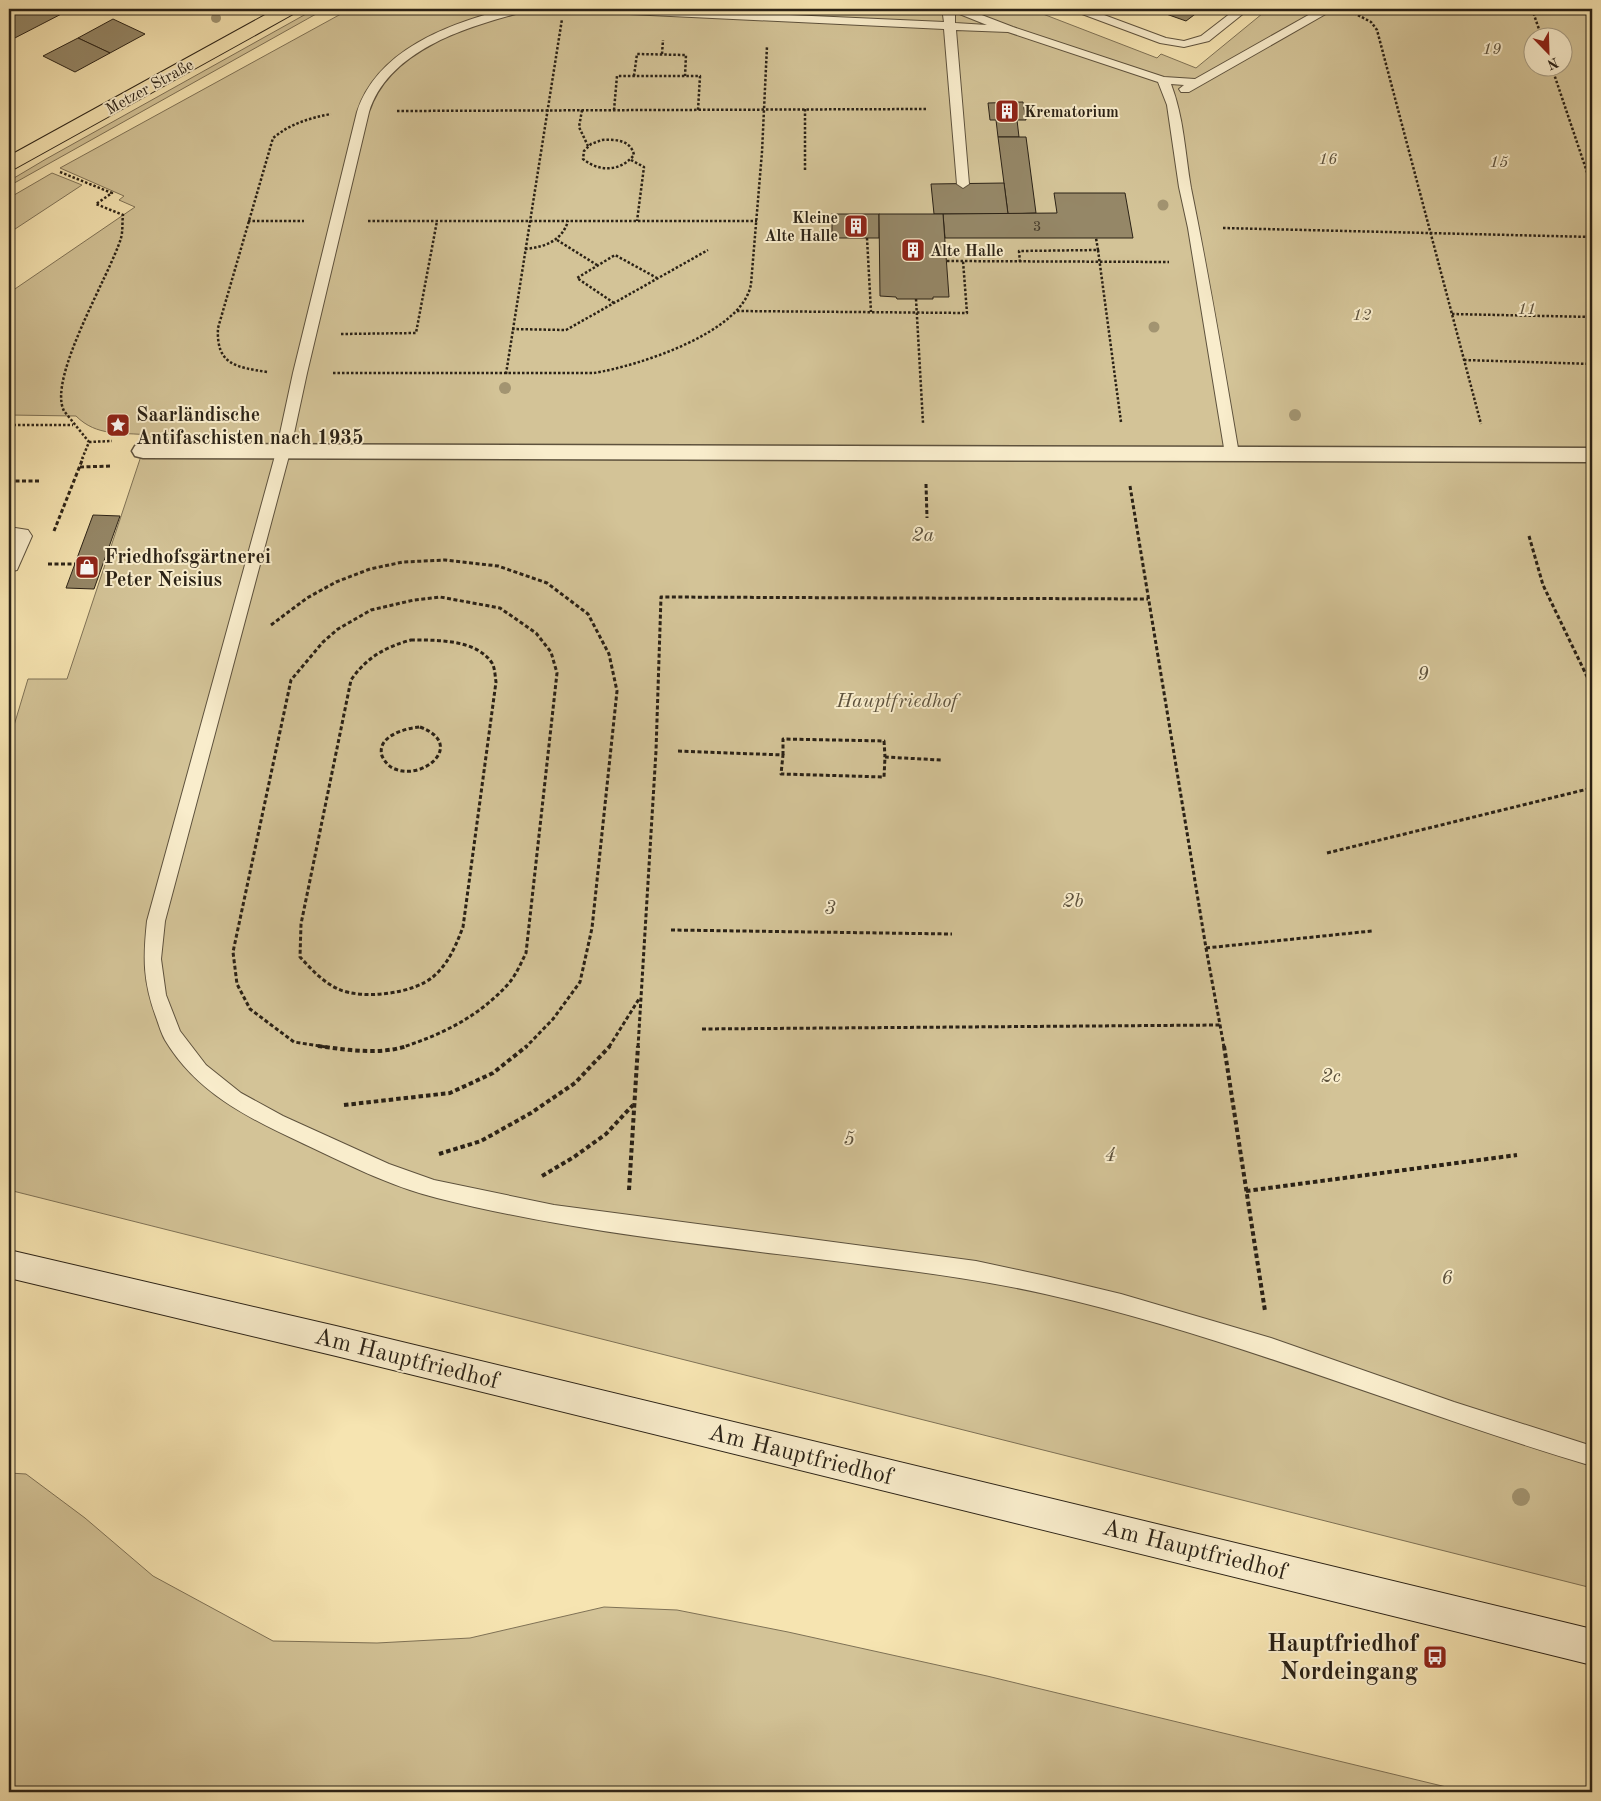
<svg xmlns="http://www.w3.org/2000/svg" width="1601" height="1801" viewBox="0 0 1601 1801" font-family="'Old Standard TT',serif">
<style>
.green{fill:#d3c397;stroke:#7f7256;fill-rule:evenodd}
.building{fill:#958767;stroke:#2b2216}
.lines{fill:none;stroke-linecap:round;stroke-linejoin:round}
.service-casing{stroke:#5e523d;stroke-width:2}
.pedestrian-casing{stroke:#5e523d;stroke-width:3}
.minor-casing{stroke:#5e523d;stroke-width:2}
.secondary-casing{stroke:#2b2216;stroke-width:2}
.primary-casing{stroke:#2b2216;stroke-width:2}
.path-far2{stroke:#2b2216;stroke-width:2.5;stroke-dasharray:2.5 2;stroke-linecap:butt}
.path-far1{stroke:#2b2216;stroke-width:3;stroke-dasharray:4 2.5;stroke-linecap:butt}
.path{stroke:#2b2216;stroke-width:4;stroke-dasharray:4.5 3;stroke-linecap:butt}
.service{fill:#f9edcc;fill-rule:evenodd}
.pedestrian{fill:#f9edcc;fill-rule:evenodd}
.minor{fill:#f9edcc;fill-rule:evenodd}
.secondary{fill:#f9edcc;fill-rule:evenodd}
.primary{fill:#f6e4b1;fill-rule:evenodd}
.tree{fill:#a29471}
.labels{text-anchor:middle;stroke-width:4;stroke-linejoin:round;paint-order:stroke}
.far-number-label{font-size:15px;fill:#463b2a}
.far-park-label{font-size:16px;font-style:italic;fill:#5d523d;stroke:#f9edcc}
.far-street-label{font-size:16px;fill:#2b2216;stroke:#f9edcc}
.far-poi-label{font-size:16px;font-weight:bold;fill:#2b2216;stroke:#f9edcc;text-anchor:start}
.poi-label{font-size:20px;font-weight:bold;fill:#2b2216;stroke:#f9edcc;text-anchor:start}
.park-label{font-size:20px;font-style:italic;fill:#5d523d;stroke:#f9edcc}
.near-street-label{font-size:24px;fill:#2b2216;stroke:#f9edcc}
.near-poi-label{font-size:24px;font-weight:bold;fill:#2b2216;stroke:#f9edcc;text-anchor:end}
</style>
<rect width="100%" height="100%" fill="#f6e4b1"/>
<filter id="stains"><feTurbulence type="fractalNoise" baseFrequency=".004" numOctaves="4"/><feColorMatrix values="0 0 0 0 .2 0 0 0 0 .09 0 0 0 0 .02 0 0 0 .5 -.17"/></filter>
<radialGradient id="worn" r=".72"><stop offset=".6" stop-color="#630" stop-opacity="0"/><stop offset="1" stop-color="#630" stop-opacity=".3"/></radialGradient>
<g class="green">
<polygon points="315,9 325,9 9,186 9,181 46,159"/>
<path d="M350,9H1030L1157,58L1161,54L1196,68L1268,9H1592V1588L9,1190V742L28,679H67L148,435C121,432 97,437 76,416L9,415V293L135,207L119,200L124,196L60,168ZM1534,38H1564V68H1534Z"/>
<polygon points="52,173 82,185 9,233 9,198"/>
<polygon points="9,1473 26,1474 85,1518 153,1576 273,1641 377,1643 470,1638 604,1607 677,1610 788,1632 987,1676 1467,1792 9,1792"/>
</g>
<g class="building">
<polygon points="26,9 71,9 9,41 9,18"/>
<polygon points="1152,9 1202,9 1186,21"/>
<polygon points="113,19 145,34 110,53 78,38"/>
<polygon points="78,38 110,53 75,72 43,56"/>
<polygon points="1023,102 1026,120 1017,120 1019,137 998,137 996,120 990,120 988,103"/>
<polygon points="998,137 1026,137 1036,213 1008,214"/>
<polygon points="1004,183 1008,214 934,214 931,184"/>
<polygon points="1054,193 1125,193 1133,238 945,238 943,214 1057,213"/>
<rect x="832" y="214" width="47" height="24"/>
<polygon points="879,214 943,214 949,297 933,297 933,299 897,299 896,297 880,296"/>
<polygon points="93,515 120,516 94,589 66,588"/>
</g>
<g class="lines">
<g class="service-casing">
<g id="service">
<path d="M506,9H529L527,11C469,26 389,49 369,112L307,373L290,452L165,921L161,959L166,995L180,1031L206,1065L241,1093L283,1116L389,1164L434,1180L554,1205L976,1261L1046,1276L1121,1294L1271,1338L1454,1402L1592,1446V1466C1409,1412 1232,1336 1045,1294C983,1280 921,1272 858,1264C718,1246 575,1233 437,1198C389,1186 345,1163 300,1142C248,1118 196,1092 165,1040C161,1033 159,1025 156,1017C143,981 143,959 147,921L276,452L293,373L357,112C377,50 448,24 506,9Z"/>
<path d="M583,9H654L944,22L943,15L949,12L955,15V23L987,25L952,11L950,9H966L1013,27L1164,77L1195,79L1319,9H1332L1331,11L1189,92H1181L1179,89L1184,85L1171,84C1184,118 1185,153 1191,188C1209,276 1224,365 1239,454L1237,457H1227L1225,454L1188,228L1179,187L1167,105L1158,82L1008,32L956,30L969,184L963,188L957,184L944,29L588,12Z"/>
<polygon points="1072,9 1088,9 1166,38 1184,41 1201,36 1236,9 1249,9 1209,41 1184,47 1160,43 1074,11"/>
</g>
</g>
<g class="pedestrian-casing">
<polygon id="pedestrian" points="143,444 1592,448 1592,462 143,458 135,456 132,451 135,446"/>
</g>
<g class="minor-casing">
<polygon id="minor" points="9,527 28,530 32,536 17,570 9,572"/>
</g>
<g class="secondary-casing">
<polygon id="secondary" points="9,1250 336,1326 1592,1629 1592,1665 336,1356 9,1278"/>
</g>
<g class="primary-casing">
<polygon id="primary" points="276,9 298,9 295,13 16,168 9,170 9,156"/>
</g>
<g class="path-far2">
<polyline points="1532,9 1542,38"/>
<polyline points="1354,13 1371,22 1377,30 1481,424"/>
<polyline points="662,54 663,40"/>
<polyline points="1552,68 1592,187"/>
<polyline points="634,76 637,54 686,55 685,76"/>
<polyline points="805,109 805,170"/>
<polyline points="582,110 579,127 588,146"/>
<polyline points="614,110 617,76 700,76 698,110"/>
<polyline points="397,111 926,109"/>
<path d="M602,140C615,139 631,140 634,155C620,172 599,172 583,159L584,151L591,144Z"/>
<polyline points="631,160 644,167 637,221"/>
<polyline points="60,172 112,193 96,204"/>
<polyline points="248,221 304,221"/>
<polyline points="368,221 757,221"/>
<polyline points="1223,228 1592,237"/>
<polyline points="867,238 871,312"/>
<polyline points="557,240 597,265"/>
<path d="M525,249C545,247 562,241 568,221"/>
<polyline points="1098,250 1121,422"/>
<polyline points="947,261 1169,262"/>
<polyline points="1020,262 1019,251 1098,250 1096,238"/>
<polyline points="916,299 923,423"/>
<polyline points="614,303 577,278 615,255 657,278"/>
<polyline points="737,311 967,313 963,261"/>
<polyline points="1452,314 1592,317"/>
<polyline points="512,329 566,330 708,250"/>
<polyline points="341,334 416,333 437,221"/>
<polyline points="1464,360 1592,364"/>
<path d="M267,372C236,367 216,365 218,328L273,138C290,124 309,118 331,114"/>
<path d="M333,373H594C637,366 743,333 751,284L762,152L767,46"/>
<polyline points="506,374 562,19"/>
<polyline points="9,425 73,425"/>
<polyline points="89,442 112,441"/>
<path d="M82,459L89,442L64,411C47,378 110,275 121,238C123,231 122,223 123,215L96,204"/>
</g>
<g class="path-far1">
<polyline points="80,467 112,466"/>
<polyline points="9,481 39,481"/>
<polyline points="926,484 927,518"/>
<polyline points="1130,486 1206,948 1224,1047"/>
<polyline points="54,531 83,458"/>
<polyline points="1529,536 1543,585 1592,687"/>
<polyline points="48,564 75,564"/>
<polyline points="271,625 307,598 336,582 370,569 403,562 445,560 498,566 547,583 588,614 609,654 617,691 592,928 580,982 553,1019 526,1047"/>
<path d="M411,640C436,640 476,639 492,663C495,668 495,676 496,682L463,927C456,945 449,963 434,976C414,994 362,1000 338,989C323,982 311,969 300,957L301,924L351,680C366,658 385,647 411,640Z"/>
<path d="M420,727C466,744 424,781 395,769C389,767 385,762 382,756C376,736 406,728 420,727Z"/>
<polyline points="678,751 783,755 781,774 884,777 885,757 941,760"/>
<polyline points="783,755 783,739 884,741 885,757"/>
<polyline points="1327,853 1592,788"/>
<polyline points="671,930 952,934"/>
<polyline points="1206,948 1372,931"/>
<polyline points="702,1029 1221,1025"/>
<path d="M326,1047L294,1042L250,1009L237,984L233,952L291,680L323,642L338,629L371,610L414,600L440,597L500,608L536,633L551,652L557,673L526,953C521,963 516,975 509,983C480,1016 443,1034 403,1047"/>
<polyline points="609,1047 639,999"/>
<polyline points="638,1047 656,751 661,597 1148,599"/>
</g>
<g class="path">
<path d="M318,1046C347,1050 379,1055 407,1046"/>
<polyline points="1224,1046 1265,1311"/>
<polyline points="344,1105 450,1093 493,1073 527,1046"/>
<polyline points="439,1154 481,1141 531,1113 575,1083 610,1046"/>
<polyline points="542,1176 574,1157 606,1134 633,1105"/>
<polyline points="629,1190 638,1046"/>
<polyline points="1246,1191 1517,1155"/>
</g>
<use href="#service" class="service"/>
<use href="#pedestrian" class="pedestrian"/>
<use href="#minor" class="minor"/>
<use href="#secondary" class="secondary"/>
<use href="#primary" class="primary"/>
</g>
<g class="tree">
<circle cx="216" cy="18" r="5"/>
<circle cx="1163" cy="205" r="5.5"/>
<circle cx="1154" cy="327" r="5.5"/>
<circle cx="505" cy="388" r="6"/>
<circle cx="1295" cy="415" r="6"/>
<circle cx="1521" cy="1497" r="9"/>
</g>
<defs>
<g id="building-square" transform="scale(1.25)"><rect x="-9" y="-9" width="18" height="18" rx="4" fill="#8f2418" stroke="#f9edcc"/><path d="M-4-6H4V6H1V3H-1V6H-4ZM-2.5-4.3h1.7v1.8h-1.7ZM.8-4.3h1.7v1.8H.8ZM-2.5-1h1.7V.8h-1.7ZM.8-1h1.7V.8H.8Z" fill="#fff"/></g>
<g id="sight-square" transform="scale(1.25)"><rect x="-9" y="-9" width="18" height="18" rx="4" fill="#8f2418" stroke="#f9edcc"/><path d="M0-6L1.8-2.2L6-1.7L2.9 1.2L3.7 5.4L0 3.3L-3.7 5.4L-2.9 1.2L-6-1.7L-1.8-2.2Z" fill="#fff"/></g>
<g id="shop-square" transform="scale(1.25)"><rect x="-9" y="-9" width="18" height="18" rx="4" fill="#8f2418" stroke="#f9edcc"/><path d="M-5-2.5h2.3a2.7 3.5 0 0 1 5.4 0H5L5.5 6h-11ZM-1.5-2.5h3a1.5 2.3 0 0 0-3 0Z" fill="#fff"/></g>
<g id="bus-square" transform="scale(1.25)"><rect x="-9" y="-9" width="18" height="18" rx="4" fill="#8f2418" stroke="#f9edcc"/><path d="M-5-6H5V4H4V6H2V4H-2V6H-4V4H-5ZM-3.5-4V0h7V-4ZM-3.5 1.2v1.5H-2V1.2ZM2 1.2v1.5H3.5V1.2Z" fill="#fff"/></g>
</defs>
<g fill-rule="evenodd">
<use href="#building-square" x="1007" y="111"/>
<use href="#building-square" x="856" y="226"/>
<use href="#building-square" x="913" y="250"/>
<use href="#sight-square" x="118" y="425"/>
<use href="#shop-square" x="87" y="567"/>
<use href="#bus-square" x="1435" y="1657"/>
</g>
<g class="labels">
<g class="far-number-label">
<text x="1037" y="231">3</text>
</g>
<g class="far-park-label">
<text x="1492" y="54">19</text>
<text x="1328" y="164">16</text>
<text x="1499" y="167">15</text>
<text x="1527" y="314">11</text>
<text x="1362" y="320">12</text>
</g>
<g class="far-street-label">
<text transform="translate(149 86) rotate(-29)" y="6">Metzer Straße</text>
</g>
<g class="far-poi-label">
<text x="1024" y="117">Krematorium</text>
<text x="838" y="223" text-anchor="end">Kleine<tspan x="838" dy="18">Alte Halle</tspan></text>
<text x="930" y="256">Alte Halle</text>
</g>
<g class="poi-label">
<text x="136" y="421">Saarländische<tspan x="136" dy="23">Antifaschisten nach 1935</tspan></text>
<text x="104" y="563">Friedhofsgärtnerei<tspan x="104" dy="23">Peter Neisius</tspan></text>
</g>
<g class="park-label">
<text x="923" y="541">2a</text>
<text x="1423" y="680">9</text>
<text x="897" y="707">Hauptfriedhof</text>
<text x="1073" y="907">2b</text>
<text x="830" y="914">3</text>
<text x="1331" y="1082">2c</text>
<text x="849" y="1145">5</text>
<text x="1110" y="1161">4</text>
<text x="1447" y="1284">6</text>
</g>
<g class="near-street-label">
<text transform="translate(407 1358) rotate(14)" y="8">Am Hauptfriedhof</text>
<text transform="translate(801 1454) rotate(14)" y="8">Am Hauptfriedhof</text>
<text transform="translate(1195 1549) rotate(14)" y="8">Am Hauptfriedhof</text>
</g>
<g class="near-poi-label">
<text x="1418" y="1651">Hauptfriedhof<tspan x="1418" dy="28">Nordeingang</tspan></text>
</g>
</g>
<rect width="1601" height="1801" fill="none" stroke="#f6e4b1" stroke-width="30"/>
<rect x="10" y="10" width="1581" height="1781" fill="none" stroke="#2b2216" stroke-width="2.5"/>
<rect x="15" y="15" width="1571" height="1771" fill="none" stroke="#2b2216"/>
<g transform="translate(1548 52) rotate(157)"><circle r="24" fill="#f9edcc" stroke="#a79c83"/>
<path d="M0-4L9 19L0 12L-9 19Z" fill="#8f2418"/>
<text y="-8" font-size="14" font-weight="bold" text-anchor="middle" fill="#2b2216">N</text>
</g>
<rect width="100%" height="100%" filter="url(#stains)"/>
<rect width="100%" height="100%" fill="url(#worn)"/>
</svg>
